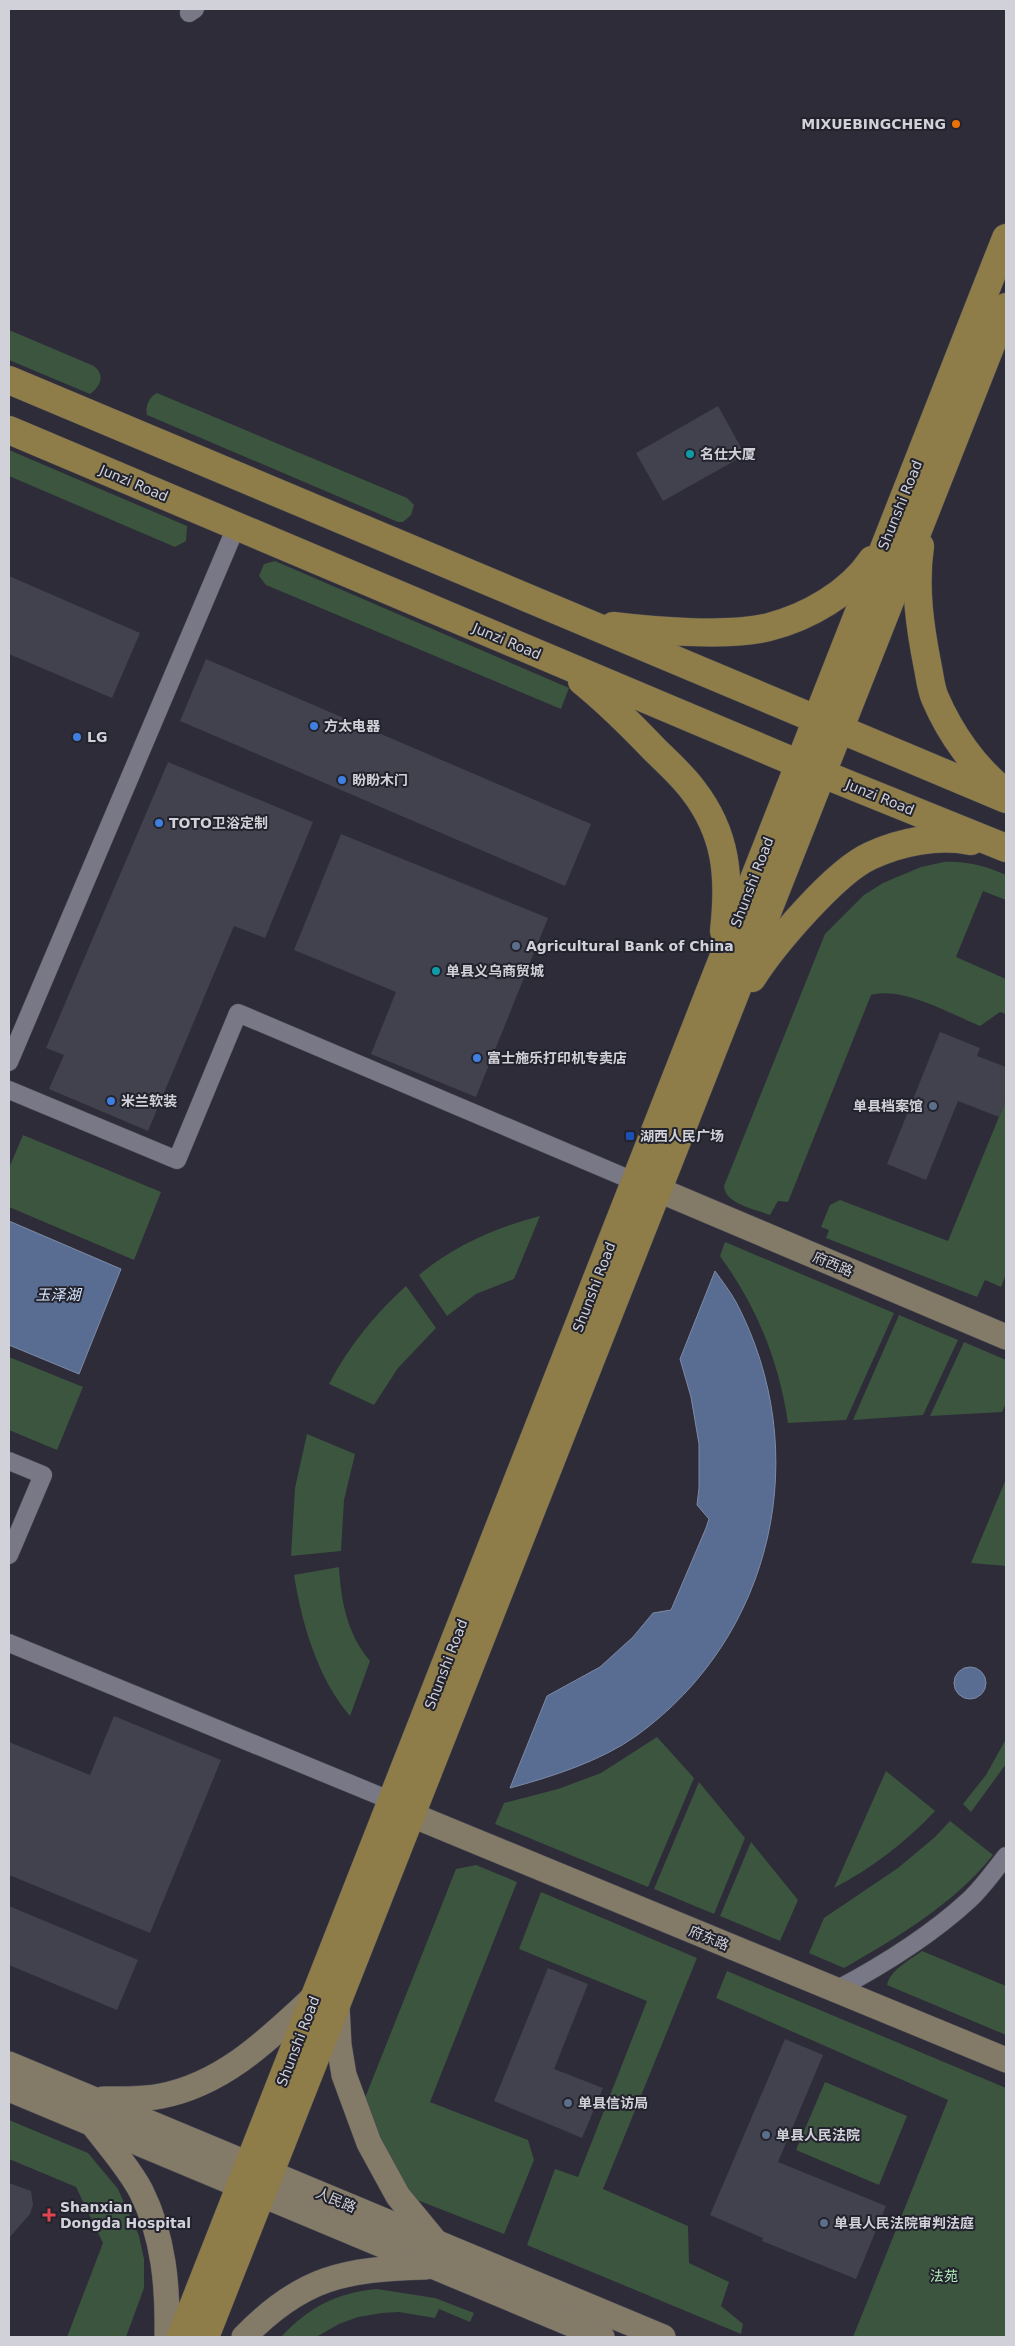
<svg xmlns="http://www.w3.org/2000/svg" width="1015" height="2346" viewBox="0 0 1015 2346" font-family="'DejaVu Sans','Noto Sans SC',sans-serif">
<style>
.green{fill:#3b553f}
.water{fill:#596c91;stroke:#7d8aa7}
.building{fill:#41424e}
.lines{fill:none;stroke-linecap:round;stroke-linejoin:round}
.street-casing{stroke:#4a4a53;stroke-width:19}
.secondary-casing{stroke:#4a4a53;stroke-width:26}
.primary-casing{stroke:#4a4a53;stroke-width:29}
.street{stroke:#787886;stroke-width:18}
.secondary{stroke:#837a68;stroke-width:25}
.primary{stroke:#8e7c49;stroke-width:28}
.food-dot{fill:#e8710a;stroke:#23232e;stroke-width:2}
.culture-dot{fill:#0f9aa8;stroke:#23232e;stroke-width:2}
.shop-dot{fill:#3f7fe0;stroke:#23232e;stroke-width:2}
.service-dot{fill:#5c6f8a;stroke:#23232e;stroke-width:2}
.transit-dot{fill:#1a4fb4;stroke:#23232e;stroke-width:2}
.health-dot{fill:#e0444e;stroke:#23232e;stroke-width:2}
.labels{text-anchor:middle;stroke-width:4;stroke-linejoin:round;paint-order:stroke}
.poi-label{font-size:14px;font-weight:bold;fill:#d1d1d9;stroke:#23232e;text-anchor:start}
.street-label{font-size:14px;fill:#d1d1d9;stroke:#23232e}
.park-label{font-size:14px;fill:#b1edb9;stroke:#23232e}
.water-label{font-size:15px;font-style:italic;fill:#d6e4fd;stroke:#23232e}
</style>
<rect width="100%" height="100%" fill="#2d2c38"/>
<g class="green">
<path d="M9,330L94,366C105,375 101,386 90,394L9,360Z"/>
<path d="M157,393L407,498L414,505L411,515L403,522H398L147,415C145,406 149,397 157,393Z"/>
<polygon points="9,450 187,526 186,541 175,547 9,476"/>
<polygon points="275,561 569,688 561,709 266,585 259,576 264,564"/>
<path d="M944,862C967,861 985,866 1006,875V900L983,891L956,957L1006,979V1014L1000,1012L980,1026C951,1014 902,986 871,995L788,1202L778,1201L770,1215C755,1209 725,1204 724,1186L825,934L864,895L883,883L921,867Z"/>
<polygon points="1006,1100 1006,1274 1001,1287 985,1280 977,1297 826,1238 829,1230 821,1227 830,1205 840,1200 948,1241"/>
<polygon points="23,1135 161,1192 134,1260 9,1207 9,1168"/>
<path d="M540,1216L514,1279L476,1294L447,1316L419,1275C453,1246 497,1227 540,1216Z"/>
<path d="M725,1242L894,1313L846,1420L788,1423C779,1361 757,1307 720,1256Z"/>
<path d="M406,1286L436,1328L398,1368L374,1405L329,1384C349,1346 374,1315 406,1286Z"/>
<polygon points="899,1315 958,1340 923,1415 853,1420"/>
<polygon points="964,1342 1006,1360 1006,1403 1002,1412 930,1416"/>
<polygon points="9,1357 83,1387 57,1450 9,1430"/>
<polygon points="307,1434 355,1454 344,1500 341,1551 291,1556 295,1488"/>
<polygon points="1006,1479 1006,1566 971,1563"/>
<path d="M339,1567C341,1601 347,1634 370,1661L350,1716C317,1677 302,1624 294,1575Z"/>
<polygon points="657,1737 694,1778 648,1887 495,1824 504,1803 558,1789 601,1773"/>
<polygon points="1006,1739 1006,1764 971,1812 963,1804 986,1775"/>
<path d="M886,1771L935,1811C906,1842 872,1868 834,1888Z"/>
<polygon points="699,1782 745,1838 714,1914 654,1889"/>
<path d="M950,1821L993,1855C954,1904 898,1937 844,1968L809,1953L824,1918L898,1868L935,1837Z"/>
<polygon points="751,1842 798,1900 780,1941 720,1916"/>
<polygon points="476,1865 517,1882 430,2102 528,2140 534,2160 504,2234 407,2196 363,2103 456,1869"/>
<polygon points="541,1892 697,1958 603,2189 688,2226 689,2263 729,2282 721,2306 743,2324 741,2334 527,2245 555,2169 578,2177 647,2001 519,1949"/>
<path d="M922,1951L1006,1986V2035L887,1985C890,1970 910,1960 922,1951Z"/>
<polygon points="727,1971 1006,2088 1006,2337 853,2337 948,2100 716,1998"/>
<polygon points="825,2082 907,2116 879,2185 796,2150"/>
<polygon points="9,2120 88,2153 118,2189 139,2236 144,2259 144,2288 126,2337 67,2337 103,2243 76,2187 9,2159"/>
<path d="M377,2289L435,2298L474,2313L470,2322L439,2309L435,2318L399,2312L382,2313L358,2317L339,2324L316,2337H281C309,2307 336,2293 377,2289Z"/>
</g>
<g class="water">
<polygon points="9,1221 121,1269 79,1374 9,1345"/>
<path d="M715,1271C722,1281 730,1291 736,1302C815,1452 774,1637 636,1736C601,1761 551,1777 510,1788L547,1696L600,1667L633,1637L653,1613L671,1610L706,1528L709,1519L697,1505L699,1488V1444L691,1397L680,1359Z"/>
<circle cx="970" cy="1683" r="16"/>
</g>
<g class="building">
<polygon points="718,406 745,455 663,501 636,453"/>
<polygon points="9,576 140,633 112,698 9,654"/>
<polygon points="206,659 591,824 565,886 180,721"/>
<polygon points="168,762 313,822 265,938 234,926 148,1131 49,1089 64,1055 46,1048"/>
<polygon points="341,834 548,918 476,1097 371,1054 396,992 294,950"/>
<polygon points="940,1032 980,1048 977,1056 1006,1067 1006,1100 999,1117 958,1101 926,1180 887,1164"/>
<polygon points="114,1716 221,1760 150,1933 9,1875 9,1742 90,1775"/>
<polygon points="9,1906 138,1960 117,2010 9,1965"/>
<polygon points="548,1968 588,1984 554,2069 603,2088 582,2138 494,2101"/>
<polygon points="785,2039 823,2055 778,2162 886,2206 856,2279 762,2241 763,2238 710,2215"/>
<polygon points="9,2183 31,2191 33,2205 30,2214 9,2238"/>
</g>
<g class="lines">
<g class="street-casing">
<g id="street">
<polyline points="189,13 195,9"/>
<polyline points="9,1062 236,527"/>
<polyline points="9,1090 177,1160 238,1013 636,1182"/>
<polyline points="9,1461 43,1475 9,1555"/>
<polyline points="9,1643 392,1801"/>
<path d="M836,1990C883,1965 930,1936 969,1900C983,1887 994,1871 1006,1856"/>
</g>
</g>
<g class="secondary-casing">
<g id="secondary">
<polyline points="659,1190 1006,1337"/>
<polyline points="412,1815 1006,2060"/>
<polyline points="337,2005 339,2045 344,2075 369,2143 398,2196 435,2241"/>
<polyline points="9,2064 663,2337"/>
<polyline points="9,2089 602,2337"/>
<path d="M103,2099C122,2099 142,2100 161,2096C224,2084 270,2038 316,1995"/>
<path d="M94,2126C110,2147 129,2168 141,2191C164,2237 168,2287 167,2337"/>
<path d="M244,2337C302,2277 345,2269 426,2267"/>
</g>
</g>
<g class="primary-casing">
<g id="primary">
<polyline points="9,380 1006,799"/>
<polyline points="9,430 823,774 1006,848"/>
<path d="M920,546C914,587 920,628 928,668C930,678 931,689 935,698C950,733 975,769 1005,792"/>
<path d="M613,626C654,631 730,637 769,627C808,617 850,593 872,560"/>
<path d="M582,681C608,702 631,725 654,749C667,762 682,775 693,790C727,834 730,877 724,931"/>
<path d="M752,978C773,945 835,872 870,856C900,842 939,834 971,841"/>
<polyline points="181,2337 1006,238"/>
<polyline points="205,2337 1006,307"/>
</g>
</g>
<use href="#street" class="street"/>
<use href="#secondary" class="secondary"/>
<use href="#primary" class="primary"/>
</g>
<circle class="food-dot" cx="956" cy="124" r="5"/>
<g class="culture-dot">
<circle cx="690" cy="454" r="5"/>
<circle cx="436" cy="971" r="5"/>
</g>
<g class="shop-dot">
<circle cx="314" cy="726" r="5"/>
<circle cx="77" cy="737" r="5"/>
<circle cx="342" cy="780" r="5"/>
<circle cx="159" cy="823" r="5"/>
<circle cx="477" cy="1058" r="5"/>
<circle cx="111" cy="1101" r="5"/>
</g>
<g class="service-dot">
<circle cx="516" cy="946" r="5"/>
<circle cx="933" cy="1106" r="5"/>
<circle cx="568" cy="2103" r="5"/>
<circle cx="766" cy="2135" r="5"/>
<circle cx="824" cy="2223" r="5"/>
</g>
<rect class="transit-dot" x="625" y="1131" width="10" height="10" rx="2.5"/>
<path class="health-dot" d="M46.5 2207.5h5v5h5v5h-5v5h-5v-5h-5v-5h5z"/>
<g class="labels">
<g class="poi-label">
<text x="946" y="129" text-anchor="end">MIXUEBINGCHENG</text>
<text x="700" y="459">名仕大厦</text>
<text x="324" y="731">方太电器</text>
<text x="87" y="742">LG</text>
<text x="352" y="785">盼盼木门</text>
<text x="169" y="828">TOTO卫浴定制</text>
<text x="526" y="951">Agricultural Bank of China</text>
<text x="446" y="976">单县义乌商贸城</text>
<text x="487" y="1063">富士施乐打印机专卖店</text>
<text x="121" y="1106">米兰软装</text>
<text x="923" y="1111" text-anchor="end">单县档案馆</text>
<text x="640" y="1141">湖西人民广场</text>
<text x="578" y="2108">单县信访局</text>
<text x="776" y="2140">单县人民法院</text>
<text x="60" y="2212">Shanxian<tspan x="60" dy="16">Dongda Hospital</tspan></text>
<text x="834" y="2228">单县人民法院审判法庭</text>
</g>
<g class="street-label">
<text transform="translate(134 483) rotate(23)" y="5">Junzi Road</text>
<text transform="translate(900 505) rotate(-68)" y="5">Shunshi Road</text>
<text transform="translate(507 641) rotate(23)" y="5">Junzi Road</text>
<text transform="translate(880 797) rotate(22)" y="5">Junzi Road</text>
<text transform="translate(752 882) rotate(-69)" y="5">Shunshi Road</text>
<text transform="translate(833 1264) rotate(23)" y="5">府西路</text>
<text transform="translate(594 1287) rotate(-69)" y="5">Shunshi Road</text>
<text transform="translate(446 1664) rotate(-69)" y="5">Shunshi Road</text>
<text transform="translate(709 1938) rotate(22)" y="5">府东路</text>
<text transform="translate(298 2041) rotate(-69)" y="5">Shunshi Road</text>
<text transform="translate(336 2200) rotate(23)" y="5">人民路</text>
</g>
<g class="park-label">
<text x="944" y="2281">法苑</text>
</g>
<g class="water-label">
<text x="58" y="1300">玉泽湖</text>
</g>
</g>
<rect width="1015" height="2346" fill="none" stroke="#d1d1d9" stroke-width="20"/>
</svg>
